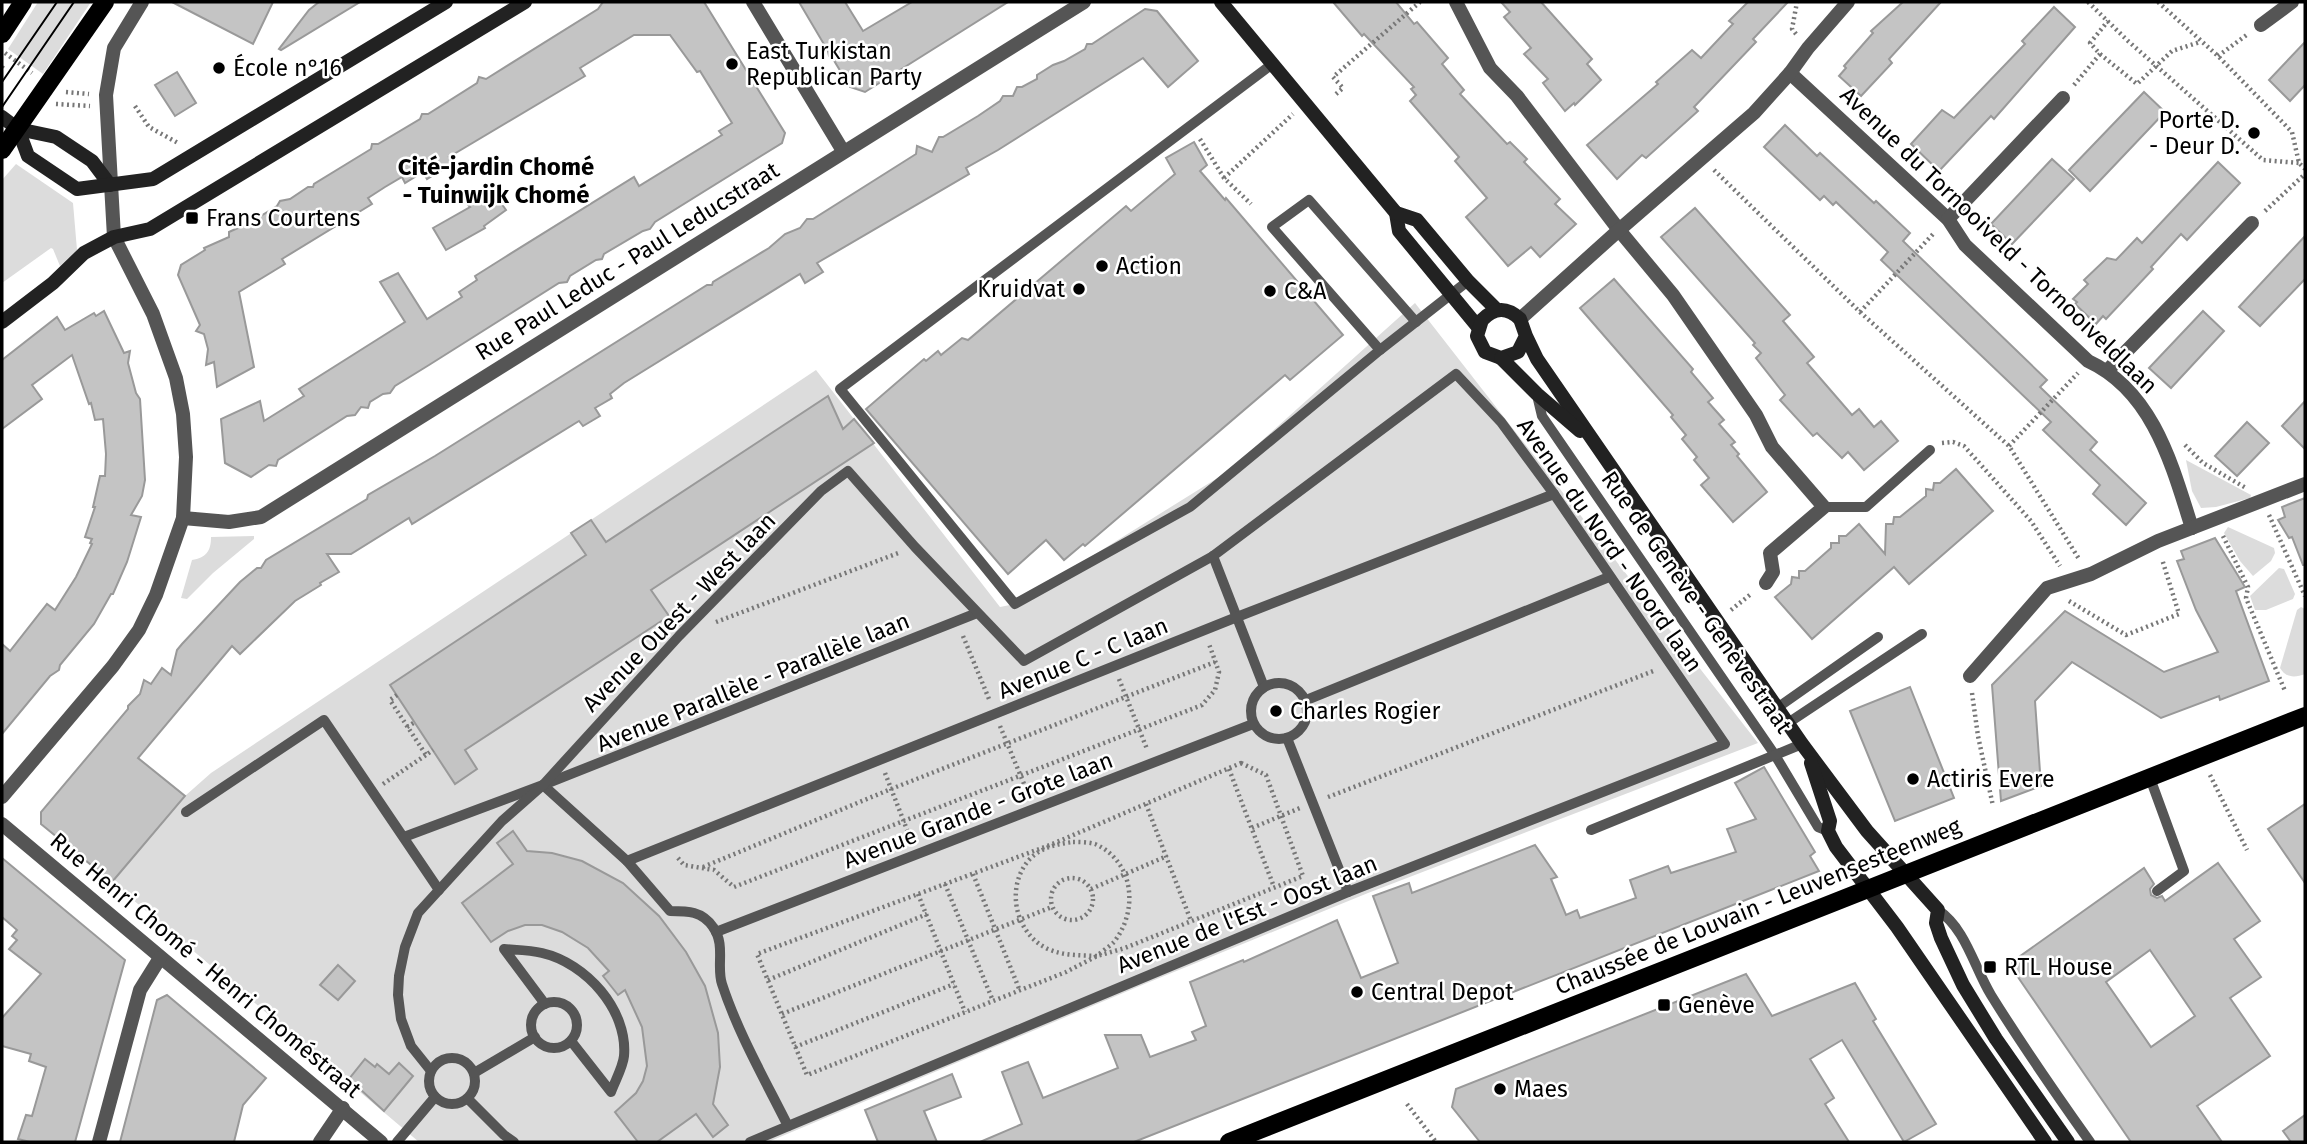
<svg xmlns="http://www.w3.org/2000/svg" width="2307" height="1144" viewBox="0 0 2307 1144" font-family="'Fira Sans',sans-serif">
<style>
.green{fill:#dcdcdc}
.building{fill:#c4c4c4;stroke:#999;stroke-width:2;fill-rule:evenodd}
.lines{fill:none;stroke-linecap:round;stroke-linejoin:round}
.path{stroke:#777;stroke-width:4.5;stroke-dasharray:2 3.5;stroke-linecap:butt}
.lane{stroke:#555;stroke-width:10}
.street{stroke:#555;stroke-width:14}
.secondary{stroke:#222;stroke-width:14}
.primary{stroke:#000;stroke-width:18}
.tram{stroke:#000;stroke-width:2}
.poi-dot{fill:#000;stroke:#fff;stroke-width:2.5}
.labels{text-anchor:middle;stroke-width:5;stroke-linejoin:round;paint-order:stroke}
.poi-label{font-size:23px;fill:#000;stroke:#fff;text-anchor:start}
.street-label{font-size:23px;fill:#000;stroke:#fff}
.neighbourhood-label{font-size:24px;font-weight:bold;fill:#000;stroke:#fff}
</style>
<rect width="100%" height="100%" fill="#fff"/>
<g class="green">
<polygon points="38,2 91,2 43,74 8,49"/>
<polygon points="16,164 73,203 77,250 60,266 53,249 51,248 2,283 2,180"/>
<polygon points="1415,303 1758,743 1368,893 1147,983 768,1142 419,1142 112,882 185,796 211,773 816,370 1000,607 1015,604 1227,472"/>
<polygon points="2186,460 2251,495 2250,498 2216,507 2201,508 2192,491"/>
<polygon points="2228,527 2274,548 2275,553 2271,561 2253,576 2240,561 2224,533"/>
<path d="M254,536V539L213,573L187,599L181,598L192,560C206,558 211,551 211,537Z"/>
<polygon points="2279,568 2284,569 2295,594 2293,599 2266,610 2255,610 2250,596"/>
<path d="M2301,607L2305,609V674C2295,678 2286,678 2280,668L2297,610Z"/>
</g>
<g class="building">
<polygon points="172,2 273,2 253,44"/>
<polygon points="319,2 360,2 281,50 279,49 309,10"/>
<polygon points="603,2 704,2 785,133 782,143 655,222 650,229 643,231 604,254 602,259 596,260 570,276 567,282 559,283 429,365 395,386 390,393 383,394 370,402 368,408 361,407 355,415 347,416 278,460 276,466 269,465 251,477 225,463 221,419 260,401 264,421 304,396 299,389 405,322 380,282 398,273 427,319 462,297 459,292 477,280 475,276 502,259 634,177 639,186 722,135 719,131 732,123 700,71 697,72 670,35 634,35 580,68 585,76 449,157 453,163 427,179 423,172 405,183 402,177 385,187 368,198 372,204 282,259 285,264 239,292 254,367 217,387 214,362 206,365 208,349 204,334 196,331 200,325 178,275 181,265 205,250 204,248 229,237 229,232 251,222 277,206 280,201 290,199 308,187 313,187 314,184 371,149 372,144 378,144 420,119 422,114 428,114 477,83 479,77 486,79 598,9"/>
<polygon points="799,2 845,2 863,31 912,2 1008,2 865,92 850,87 833,59 829,56 828,51"/>
<polygon points="1333,2 1396,2 1414,24 1417,22 1448,58 1442,64 1464,90 1460,94 1507,144 1510,142 1527,159 1524,162 1560,199 1555,204 1576,224 1540,257 1531,247 1508,266 1466,217 1487,198 1455,161 1459,157 1410,101 1416,95 1411,89 1414,87 1364,34 1362,36"/>
<polygon points="1501,2 1541,2 1592,59 1587,64 1601,80 1575,105 1574,103 1565,111 1543,83 1548,79 1524,54 1531,48 1504,17 1510,12"/>
<polygon points="1748,2 1788,2 1753,39 1756,42 1694,107 1698,111 1646,158 1642,155 1617,179 1587,145 1658,84 1656,82 1692,50 1701,58 1733,24 1729,21"/>
<polygon points="1903,2 1941,2 1889,59 1892,63 1861,96 1839,76 1846,68 1844,66 1873,33 1871,31"/>
<polygon points="2054,7 2075,27 1994,119 1991,116 1939,171 1911,144 1942,110 1954,118 2025,44 2022,41"/>
<polygon points="1145,9 1157,11 1198,61 1168,87 1143,58 998,150 966,168 969,174 817,263 823,272 805,283 800,274 624,383 610,394 612,398 595,408 600,416 583,426 579,421 412,524 409,518 351,554 327,554 339,572 320,583 321,585 295,601 240,654 232,646 138,758 185,796 112,882 41,824 41,812 128,709 128,706 140,694 144,680 151,684 162,668 171,675 177,650 182,644 240,582 257,568 261,568 266,560 367,499 368,495 435,456 707,285 712,285 713,282 769,248 785,234 800,228 807,219 813,219 916,154 917,146 932,152 939,137 943,137 978,116 1000,101 1003,96 1013,96 1017,87 1022,87 1037,79 1037,75 1053,65 1064,61 1085,49 1087,44 1092,44"/>
<polygon points="2305,42 2305,85 2290,101 2269,80"/>
<polygon points="177,72 196,103 175,116 155,85"/>
<polygon points="2144,92 2165,112 2090,191 2069,170"/>
<polygon points="1785,125 1817,156 1820,153 1874,203 1876,201 1910,233 1903,241 2047,380 2040,387 2097,442 2090,450 2146,503 2126,525 2093,494 2100,485 2043,430 2051,422 1881,260 1888,252 1836,202 1833,205 1824,196 1820,200 1764,147"/>
<polygon points="1194,142 1207,165 1200,171 1225,200 1226,198 1343,335 1290,380 1285,375 1085,546 1083,544 1064,560 1046,540 1008,574 866,409 924,359 926,361 938,351 941,355 962,338 968,340 1126,206 1131,211 1175,174 1166,158"/>
<polygon points="2052,159 2074,179 2012,244 1991,224"/>
<polygon points="2218,162 2240,183 2187,240 2181,234 2151,267 2153,269 2106,319 2103,316 2096,324 2075,304 2077,302 2073,299 2088,284 2084,280 2107,258 2116,260 2137,238 2142,243"/>
<polygon points="491,189 506,210 484,226 485,228 446,250 433,228 470,207 468,205"/>
<polygon points="1695,208 1790,315 1783,321 1814,357 1807,363 1852,415 1859,409 1874,427 1881,421 1898,441 1864,470 1848,452 1842,458 1817,433 1813,436 1780,400 1785,395 1756,358 1761,353 1753,345 1755,343 1661,237"/>
<polygon points="2305,236 2305,279 2260,326 2239,307"/>
<polygon points="1614,279 1693,369 1691,372 1713,398 1708,402 1724,420 1719,424 1735,442 1731,445 1739,454 1737,456 1767,492 1733,522 1701,485 1709,478 1694,460 1697,457 1682,439 1686,435 1671,417 1673,415 1580,308"/>
<polygon points="104,311 124,353 130,351 128,363 136,393 140,399 145,480 142,496 131,515 141,517 127,562 113,594 111,594 94,624 60,665 59,670 50,676 2,734 2,644 10,651 47,604 55,610 76,577 92,544 90,543 92,539 85,537 95,507 93,507 100,476 105,476 106,454 103,419 95,420 91,403 89,404 72,355 32,385 42,399 2,429 2,360 57,317 65,330 94,313 96,316"/>
<polygon points="2203,311 2224,331 2171,388 2149,368"/>
<polygon points="828,396 843,429 854,419 874,443 651,590 669,616 465,750 477,769 455,784 390,685 586,555 571,533 591,520 606,542"/>
<polygon points="2305,401 2305,449 2282,426"/>
<polygon points="2247,422 2269,443 2237,476 2215,456"/>
<polygon points="1956,469 1993,511 1909,584 1894,567 1812,639 1775,597 1791,584 1792,577 1799,578 1799,571 1805,571 1831,548 1831,543 1839,543 1839,536 1846,536 1859,524 1885,554 1886,524 1893,524 1894,517 1900,517 1926,496 1926,489 1933,490 1934,483 1940,483"/>
<polygon points="2305,498 2305,565 2303,565 2292,537 2289,538 2278,520 2285,517 2282,507"/>
<polygon points="2215,538 2245,587 2236,591 2269,681 2220,700 2219,696 2161,718 2072,662 2035,701 2041,786 2001,801 1992,685 2065,611 2164,672 2218,652 2196,610 2177,561 2184,559 2181,551"/>
<polygon points="1910,687 1954,798 1895,821 1850,711"/>
<polygon points="1764,767 1815,852 1810,856 1819,871 1134,1142 980,1142 1022,1124 1002,1072 1028,1062 1043,1098 1118,1068 1105,1035 1141,1035 1150,1057 1196,1040 1192,1032 1206,1026 1190,982 1243,960 1244,962 1337,920 1361,978 1398,963 1373,896 1409,883 1412,893 1535,845 1557,877 1551,879 1566,915 1577,910 1580,918 1636,898 1630,880 1668,866 1671,873 1736,852 1727,829 1756,819 1735,783"/>
<polygon points="2305,804 2305,883 2268,829"/>
<polygon points="513,831 527,851 552,853 582,861 623,883 659,916 686,952 705,986 718,1033 720,1067 713,1104 728,1125 713,1137 696,1114 657,1142 638,1142 615,1112 636,1093 643,1081 647,1066 642,1027 625,990 618,995 603,976 609,971 588,948 562,932 542,925 525,925 508,931 491,942 462,903 513,864 497,843"/>
<polygon points="2,858 125,960 75,1142 30,1142 18,1139 26,1115 32,1116 46,1067 29,1061 31,1054 2,1046 2,1018 41,974 9,949 17,940 12,936 17,930 2,917"/>
<path d="M2218,863L2260,921L2234,939L2261,977L2230,998L2270,1056L2197,1106L2222,1142H2131L2009,964L2144,868L2154,884L2150,889L2151,895L2157,898L2162,896L2165,901ZM2150,950L2195,1016L2151,1047L2106,982Z"/>
<polygon points="338,965 355,981 338,1000 320,985"/>
<polygon points="1746,974 1772,1016 1855,983 1876,1019 1873,1021 1936,1124 1904,1142 1842,1040 1810,1059 1834,1098 1825,1104 1849,1142 1480,1142 1452,1107 1456,1089"/>
<polygon points="167,995 266,1078 243,1105 234,1142 120,1142 157,1000"/>
<polygon points="365,1059 375,1067 377,1064 389,1074 399,1063 413,1076 384,1111 349,1079"/>
<polygon points="952,1074 961,1097 924,1111 937,1142 878,1142 865,1110"/>
<polygon points="2305,1115 2305,1142 2291,1142 2283,1131"/>
</g>
<g class="lines">
<g class="path">
<polyline points="2088,2 2128,41 2263,160 2299,163"/>
<polyline points="2158,2 2218,56 2292,132 2299,163 2305,169"/>
<polyline points="1796,34 1792,29 1797,2"/>
<polyline points="5,53 32,73"/>
<polyline points="2100,54 2137,84 2172,51 2200,42"/>
<polyline points="2218,56 2248,34"/>
<polyline points="2,67 4,69"/>
<polyline points="2074,85 2100,54 2090,43 2108,21"/>
<polyline points="66,92 89,94"/>
<polyline points="1336,94 1343,88 1333,77 1420,2"/>
<polyline points="56,104 90,106"/>
<polyline points="135,106 149,127 178,143"/>
<polyline points="1200,139 1224,178 1251,204"/>
<polyline points="1714,170 1860,312 2009,446 2079,559"/>
<polyline points="1224,178 1293,114"/>
<polyline points="2265,211 2305,174"/>
<polyline points="1860,312 1935,232"/>
<polyline points="1942,443 1953,442 1964,446 2031,521 2060,566"/>
<polyline points="2185,445 2203,463 2246,488"/>
<polyline points="2009,446 2078,373"/>
<polyline points="2269,515 2305,596"/>
<polyline points="2223,536 2248,587 2246,598 2285,691"/>
<polyline points="2069,601 2126,635 2179,614 2162,559"/>
<polyline points="1731,610 1751,594"/>
<polyline points="716,622 901,552"/>
<polyline points="963,636 989,699"/>
<polyline points="1119,679 1147,749"/>
<polyline points="1972,693 1978,736 1993,806"/>
<polyline points="397,695 390,700 426,755 433,750"/>
<polyline points="1000,726 1029,796"/>
<polyline points="407,727 415,722"/>
<polygon points="1241,763 1266,775 1303,876 1125,948 1097,956 1066,972 807,1075 757,954 1050,845"/>
<polyline points="1229,769 1274,887"/>
<polyline points="885,773 911,840"/>
<polyline points="2210,775 2247,850"/>
<polyline points="383,784 426,755"/>
<polyline points="1328,797 1656,670"/>
<polyline points="1146,804 1191,921"/>
<polyline points="1252,828 1300,808"/>
<path d="M1073,842C1080,842 1088,842 1095,844C1134,861 1139,910 1114,942C1109,947 1102,951 1097,956C1080,955 1064,956 1048,949C1015,934 1005,887 1029,860C1041,847 1057,844 1073,842Z"/>
<polyline points="678,858 684,865 714,870 734,887 1202,705 1215,690 1219,672 1209,644"/>
<polyline points="703,867 891,789 1215,662"/>
<polyline points="973,874 1020,991"/>
<circle cx="1072" cy="899" r="21"/>
<polyline points="945,884 993,1001"/>
<polyline points="1091,889 1167,856"/>
<polyline points="918,894 965,1012"/>
<polyline points="768,980 927,914"/>
<polyline points="782,1014 1052,907"/>
<polyline points="795,1047 954,984"/>
<polyline points="1407,1104 1436,1142"/>
</g>
<g class="lane">
<polyline points="1271,65 840,389 1015,604 1190,507 1380,350 1468,281"/>
<polyline points="1380,350 1272,227 1309,200 1416,322"/>
<polyline points="1537,395 1542,416 1775,755 1818,827 1828,831"/>
<polyline points="1824,507 1866,507 1930,450"/>
<polyline points="1213,556 1264,687"/>
<circle cx="1279" cy="711" r="28"/>
<polyline points="1304,701 1609,577"/>
<polyline points="1777,708 1878,637"/>
<polyline points="1788,723 1922,634"/>
<polyline points="1287,738 1348,892"/>
<polyline points="2150,778 2184,871 2157,891"/>
<path d="M543,785L627,861L670,911C688,911 702,911 713,927C726,945 716,966 722,984C738,1033 765,1080 788,1126"/>
<polyline points="186,812 324,720 439,890"/>
<polyline points="1591,830 1802,744"/>
<polyline points="404,837 543,785 977,613"/>
<polyline points="627,861 1237,617 1554,494"/>
<path d="M1938,910C1966,929 1974,967 1991,995C2022,1045 2056,1094 2090,1142"/>
<polyline points="716,932 1253,724"/>
<circle cx="554" cy="1025" r="23"/>
<path d="M545,1004L504,949C517,950 530,950 542,953C586,963 628,1010 624,1056C623,1067 615,1081 611,1092L571,1041"/>
<circle cx="452" cy="1081" r="23"/>
<polyline points="431,1071 411,1046 401,1019 398,995 399,976 405,947 418,913 502,821 543,785 679,636 821,491 848,471 915,547 1024,661 1213,556 1456,374 1501,422 1554,494 1725,744 1348,892 750,1142"/>
<polyline points="474,1073 535,1037"/>
<polyline points="468,1099 504,1135 514,1142"/>
<polyline points="397,1142 435,1097"/>
</g>
<g class="street">
<polyline points="753,2 843,151"/>
<polyline points="1456,2 1490,68 1517,96 1619,230 1673,295 1756,415 1772,447 1824,507 1770,553 1773,572 1766,583"/>
<polyline points="2261,25 2292,2"/>
<path d="M1790,73L1948,219L1965,245L2088,361C2153,391 2172,465 2192,528"/>
<polyline points="1948,219 2063,98"/>
<polyline points="1520,319 1619,230 1754,113 1790,73 1808,48 1848,2"/>
<polyline points="2108,370 2252,223"/>
<polyline points="183,518 229,522 261,517 1084,2"/>
<polyline points="1970,676 2047,588 2091,574 2158,541 2305,484"/>
<polyline points="2,797 113,666 139,630 156,595 183,518 186,457 183,414 176,378 153,314 114,237 106,95 114,48 142,2"/>
<polyline points="2,824 381,1142"/>
<polyline points="99,1142 140,990 160,958"/>
<polyline points="320,1142 343,1108"/>
</g>
<g class="secondary">
<polyline points="1221,2 1396,213 1399,231 1478,327"/>
<polyline points="2,117 18,129 56,137 92,161 110,185"/>
<polyline points="18,129 28,156 77,189 153,179 446,2"/>
<polyline points="1396,213 1417,220 1468,281 1497,310"/>
<polyline points="2,322 53,283 84,253 114,237 150,229 525,2"/>
<path d="M1526,336L1518,352L1501,358L1485,352L1477,336L1482,320C1495,307 1507,307 1520,319L1526,336L1537,359L1802,744L1867,831L1938,910L1936,923L1941,938L1963,985L1996,1039L2068,1142"/>
<polyline points="1501,358 1537,394 1580,431"/>
<polyline points="1811,763 1830,821 1828,831 1836,847 1897,927 2045,1142"/>
</g>
<g class="primary">
<polyline points="2,34 23,2"/>
<polyline points="2,150 105,2"/>
<polyline points="1229,1142 2305,716"/>
</g>
<g class="tram">
<polyline points="2,82 57,2"/>
<polyline points="2,107 74,2"/>
</g>
</g>
<g class="poi-dot">
<circle cx="732" cy="64" r="7"/>
<circle cx="219" cy="68" r="7"/>
<circle cx="2254" cy="133" r="7"/>
<rect x="185" y="211" width="14" height="14" rx="3.5"/>
<circle cx="1102" cy="266" r="7"/>
<circle cx="1079" cy="289" r="7"/>
<circle cx="1270" cy="291" r="7"/>
<circle cx="1276" cy="711" r="7"/>
<circle cx="1913" cy="779" r="7"/>
<rect x="1983" y="960" width="14" height="14" rx="3.5"/>
<circle cx="1357" cy="992" r="7"/>
<rect x="1657" y="998" width="14" height="14" rx="3.5"/>
<circle cx="1500" cy="1089" r="7"/>
</g>
<g class="labels">
<g class="poi-label">
<text x="746" y="59">East Turkistan<tspan x="746" dy="26">Republican Party</tspan></text>
<text x="233" y="76">École n°16</text>
<text x="2240" y="128" text-anchor="end">Porte D.<tspan x="2240" dy="26">- Deur D.</tspan></text>
<text x="206" y="226">Frans Courtens</text>
<text x="1116" y="274">Action</text>
<text x="1065" y="297" text-anchor="end">Kruidvat</text>
<text x="1284" y="299">C&amp;A</text>
<text x="1290" y="719">Charles Rogier</text>
<text x="1927" y="787">Actiris Evere</text>
<text x="2004" y="975">RTL House</text>
<text x="1371" y="1000">Central Depot</text>
<text x="1678" y="1013">Genève</text>
<text x="1514" y="1097">Maes</text>
</g>
<g class="street-label">
<text transform="translate(1999 240) rotate(44)" y="8">Avenue du Tornooiveld - Tornooiveldlaan</text>
<text transform="translate(627 261) rotate(-32)" y="8">Rue Paul Leduc - Paul Leducstraat</text>
<text transform="translate(1610 545) rotate(55)" y="8">Avenue du Nord - Noord laan</text>
<text transform="translate(1697 602) rotate(55)" y="8">Rue de Genève - Genèvestraat</text>
<text transform="translate(679 612) rotate(-46)" y="8">Avenue Ouest - West laan</text>
<text transform="translate(1083 658) rotate(-22)" y="8">Avenue C - C laan</text>
<text transform="translate(753 682) rotate(-22)" y="8">Avenue Parallèle - Parallèle laan</text>
<text transform="translate(978 810) rotate(-21)" y="8">Avenue Grande - Grote laan</text>
<text transform="translate(1758 906) rotate(-22)" y="8">Chaussée de Louvain - Leuvensesteenweg</text>
<text transform="translate(1247 914) rotate(-22)" y="8">Avenue de l'Est - Oost laan</text>
<text transform="translate(206 965) rotate(40)" y="8">Rue Henri Chomé - Henri Choméstraat</text>
</g>
<g class="neighbourhood-label">
<text x="496" y="175">Cité-jardin Chomé<tspan x="496" dy="28">- Tuinwijk Chomé</tspan></text>
</g>
</g>
<rect width="2307" height="1144" fill="none" stroke="#000000" stroke-width="7"/>
</svg>
